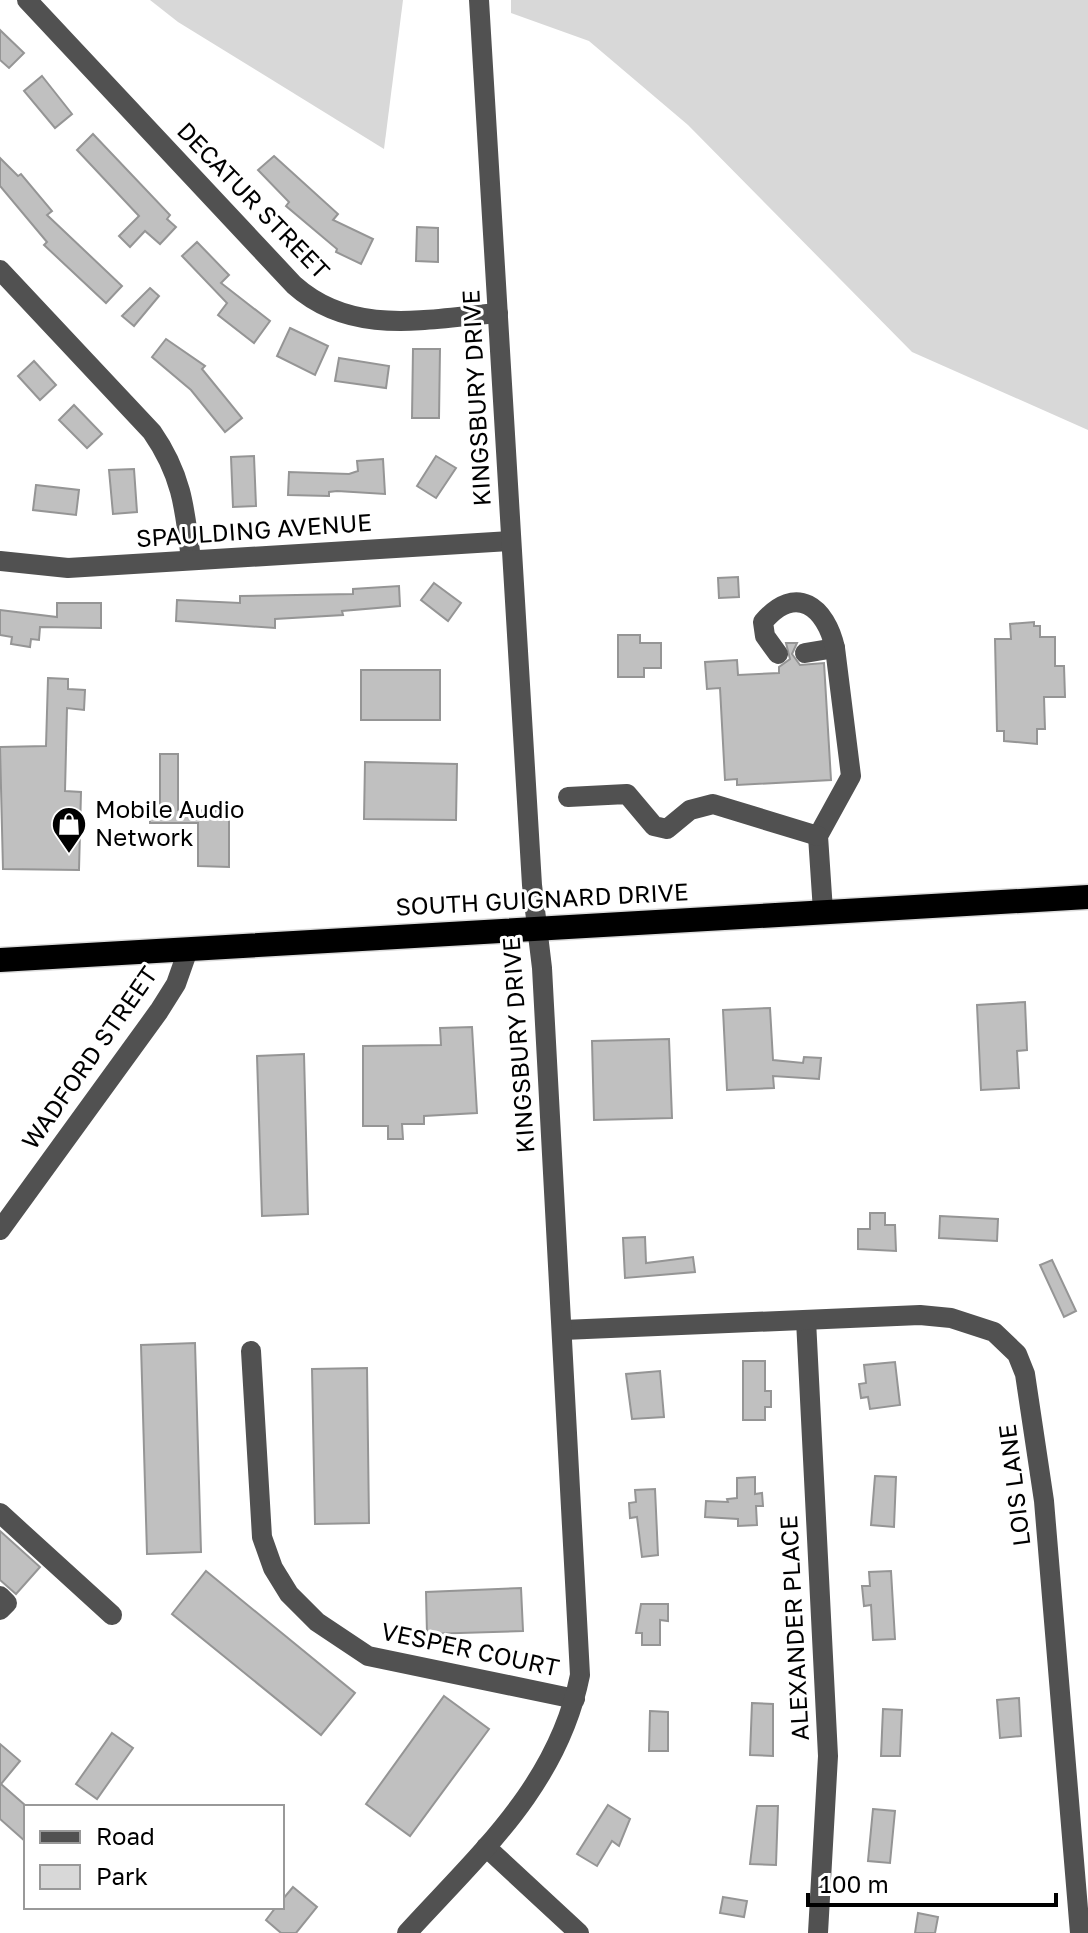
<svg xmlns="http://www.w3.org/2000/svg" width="1088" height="1933" viewBox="0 0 1088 1933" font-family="'Golos Text',sans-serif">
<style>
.green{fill:#d8d8d8}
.building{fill:#c0c0c0;stroke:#959595;stroke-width:2}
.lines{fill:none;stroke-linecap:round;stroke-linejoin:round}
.highway-casing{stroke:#dbdbdb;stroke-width:27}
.minor{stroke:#515151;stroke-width:20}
.highway{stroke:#000;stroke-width:24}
.labels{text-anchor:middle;stroke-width:6;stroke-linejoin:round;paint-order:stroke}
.street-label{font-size:24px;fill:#000;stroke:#fff}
.poi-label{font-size:24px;fill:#000;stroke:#fff;text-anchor:start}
</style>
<rect width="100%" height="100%" fill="#fff"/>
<g class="green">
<polygon points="150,0 403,0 384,149 178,22"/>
<polygon points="511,0 1088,0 1088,430 912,352 688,125 589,41 511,13"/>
</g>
<g class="building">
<polygon points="0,30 24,53 9,68 0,60"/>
<polygon points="42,76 72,114 55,128 24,91"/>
<polygon points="93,134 170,215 167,219 176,227 160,244 145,231 130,247 119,236 139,216 77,150"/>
<polygon points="274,156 338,214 333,220 373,239 361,264 336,252 337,249 286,206 289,202 258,170"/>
<polygon points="0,158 18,176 21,174 52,211 47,215 122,286 106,303 44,245 47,242 0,186"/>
<polygon points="417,227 438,228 438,262 416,261"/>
<polygon points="197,242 229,275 221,283 270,321 254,343 218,315 227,303 182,256"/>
<polygon points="150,288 159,296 134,326 122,316"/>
<polygon points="290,328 328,346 315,375 277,356"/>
<polygon points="166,339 205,366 202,369 242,418 225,432 191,390 152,357"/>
<polygon points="413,349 440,349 439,418 412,418"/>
<polygon points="339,358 389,366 386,388 335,381"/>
<polygon points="34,361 56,385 40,400 18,376"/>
<polygon points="74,405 102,434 87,448 59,420"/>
<polygon points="254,456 256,506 233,507 231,457"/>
<polygon points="436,456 456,468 436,498 417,486"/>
<polygon points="383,459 385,494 337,491 329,492 329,496 288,495 289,472 349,474 358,471 357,461"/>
<polygon points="134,469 137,512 113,514 109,470"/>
<polygon points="36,485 79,490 76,515 33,510"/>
<polygon points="738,577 739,597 719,598 718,578"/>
<polygon points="434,583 461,603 448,621 421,600"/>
<polygon points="399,586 400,606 342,611 343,615 275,619 275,628 176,621 177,600 240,603 240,596 353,594 353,589"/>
<polygon points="57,603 101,603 101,628 40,627 39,640 31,639 30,647 11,644 12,637 0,635 0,610 57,617"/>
<polygon points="1034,622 1034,626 1040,626 1040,637 1055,637 1055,666 1064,666 1065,697 1044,697 1045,729 1037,729 1037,744 1004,741 1004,731 997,731 995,639 1011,639 1010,624"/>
<polygon points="618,635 640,635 640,643 661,643 661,668 644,668 644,677 618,677"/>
<polygon points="786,643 797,643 792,654 800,665 824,663 831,780 737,785 737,779 725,780 720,688 707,689 705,662 737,660 738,675 779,673 779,667 790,659"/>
<rect x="361" y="670" width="79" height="50"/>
<polygon points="48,678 68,679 68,689 85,690 84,710 67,708 65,791 81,792 79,870 3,869 0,747 46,746"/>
<polygon points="160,754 178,754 178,810 229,811 229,867 198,866 198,823 150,823 150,810 160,810"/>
<polygon points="365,762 457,764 456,820 364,819"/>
<polygon points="1025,1002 1027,1050 1017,1051 1019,1088 981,1090 977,1005"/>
<polygon points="770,1008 773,1060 803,1063 804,1057 821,1058 819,1079 773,1076 774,1088 727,1090 723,1010"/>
<polygon points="472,1027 477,1113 424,1116 424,1124 402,1124 403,1139 388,1139 388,1126 363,1126 363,1046 441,1045 440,1028"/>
<polygon points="669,1039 672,1118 594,1120 592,1041"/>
<polygon points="304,1054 308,1214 262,1216 257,1056"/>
<polygon points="870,1213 885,1213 885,1225 895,1225 896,1251 858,1249 858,1229 870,1229"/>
<polygon points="940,1216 998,1219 997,1241 939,1238"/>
<polygon points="645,1237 646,1263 693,1257 695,1272 625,1278 623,1238"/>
<polygon points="1052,1260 1076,1311 1064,1317 1040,1265"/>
<polygon points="195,1343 201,1552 147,1554 141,1345"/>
<polygon points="743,1361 765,1361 765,1391 771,1391 771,1407 765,1407 765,1420 743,1420"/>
<polygon points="895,1362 900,1405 870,1409 868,1397 861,1398 859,1384 866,1383 864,1365"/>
<polygon points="367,1368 369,1523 315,1524 312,1369"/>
<polygon points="660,1371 664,1417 632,1419 626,1374"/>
<polygon points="875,1476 896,1477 894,1527 871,1525"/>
<polygon points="755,1477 755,1494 762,1493 763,1506 756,1506 757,1525 738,1526 738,1519 705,1517 706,1501 728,1502 727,1499 737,1498 737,1478"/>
<polygon points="655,1489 658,1555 642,1557 637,1517 630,1518 629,1503 636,1502 635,1490"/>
<polygon points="0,1531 40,1567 16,1594 0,1580"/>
<polygon points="206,1571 355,1693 321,1735 172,1614"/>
<polygon points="891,1571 895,1639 873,1640 871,1605 864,1606 862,1586 870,1586 869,1572"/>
<polygon points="521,1588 523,1631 427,1634 426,1592"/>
<polygon points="641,1604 668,1604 668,1621 660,1620 660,1645 642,1645 642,1633 636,1633"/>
<polygon points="444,1696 489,1729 410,1836 366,1804"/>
<polygon points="1019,1698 1021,1736 1000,1738 997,1700"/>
<polygon points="752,1703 773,1704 773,1756 750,1755"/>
<polygon points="883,1709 902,1710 900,1756 881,1756"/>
<polygon points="650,1711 668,1712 668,1751 649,1751"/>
<polygon points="112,1733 133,1748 97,1799 76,1784"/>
<polygon points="0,1744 20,1761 1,1784 26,1806 26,1842 0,1819"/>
<polygon points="608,1805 630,1819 619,1846 612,1841 597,1866 577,1854"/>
<polygon points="757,1806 778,1806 776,1865 750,1864"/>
<polygon points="873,1809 895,1811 890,1863 868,1861"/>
<polygon points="293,1887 317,1907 296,1933 281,1933 266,1920 276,1907 282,1907 282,1900"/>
<polygon points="723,1897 747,1901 744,1917 720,1913"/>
<polygon points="918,1913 938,1917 935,1933 915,1933"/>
</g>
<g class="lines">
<g class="highway-casing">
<polyline id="highway" points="0,960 1088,897"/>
</g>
<g class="minor">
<path d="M27,0L294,285C352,337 426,319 498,313"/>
<path d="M0,270L152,432C182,475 185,509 191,560"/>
<polyline points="0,561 68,568 511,541"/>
<polyline points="805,653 835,648"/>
<path d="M778,654L765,636L763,622C796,583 826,607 835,648L851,776L818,836L823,911"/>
<polyline points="568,797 627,794 654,826 667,829 690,810 713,804 818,836"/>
<polyline points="0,1230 159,1011 176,984 188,950"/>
<polyline points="806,1320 828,1756 818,1933"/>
<polyline points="563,1330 920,1315 951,1318 994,1332 1017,1354 1025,1374 1044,1501 1080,1933"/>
<polyline points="251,1351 262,1537 273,1568 289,1594 317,1622 368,1656 575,1699"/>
<polyline points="0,1513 112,1615"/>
<polyline points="0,1596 7,1603 0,1610"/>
<polyline points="486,1847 579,1933"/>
<path d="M407,1933C480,1853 558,1785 580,1675L542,968L532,885L479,0"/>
</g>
<use href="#highway" class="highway"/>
</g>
<defs>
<g id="shop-pin" transform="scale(1.8)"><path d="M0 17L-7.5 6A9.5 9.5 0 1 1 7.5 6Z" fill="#000" stroke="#fff"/><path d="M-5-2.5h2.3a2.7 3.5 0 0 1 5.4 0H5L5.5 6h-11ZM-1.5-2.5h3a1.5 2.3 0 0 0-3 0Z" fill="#fff"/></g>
</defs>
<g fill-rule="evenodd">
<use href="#shop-pin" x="69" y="824"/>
</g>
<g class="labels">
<g class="street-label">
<text transform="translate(253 201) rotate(46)" y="8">DECATUR STREET</text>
<text transform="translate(477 398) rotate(-93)" y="8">KINGSBURY DRIVE</text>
<text transform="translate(254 531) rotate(-4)" y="8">SPAULDING AVENUE</text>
<text transform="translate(542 900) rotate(-3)" y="8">SOUTH GUIGNARD DRIVE</text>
<text transform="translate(519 1045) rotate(-94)" y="8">KINGSBURY DRIVE</text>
<text transform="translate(90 1058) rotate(-55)" y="8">WADFORD STREET</text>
<text transform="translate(1015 1485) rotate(-97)" y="8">LOIS LANE</text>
<text transform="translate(795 1628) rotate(-93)" y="8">ALEXANDER PLACE</text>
<text transform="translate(470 1650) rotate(12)" y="8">VESPER COURT</text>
</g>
<g class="poi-label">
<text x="95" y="818">Mobile Audio<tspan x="95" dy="28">Network</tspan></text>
</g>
</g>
<rect x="24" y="1805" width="260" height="104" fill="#ffffff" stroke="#999999" stroke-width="2"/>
<rect x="40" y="1831" width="40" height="12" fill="#515151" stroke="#999999" stroke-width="2"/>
<text x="96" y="1845" font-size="24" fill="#000000">Road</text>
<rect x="40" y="1865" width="40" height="24" fill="#d8d8d8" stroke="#999999" stroke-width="2"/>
<text x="96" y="1885" font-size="24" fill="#000000">Park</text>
<path d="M808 1893v12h248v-12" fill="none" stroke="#000000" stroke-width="4"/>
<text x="820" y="1893" font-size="24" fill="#000000" stroke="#ffffff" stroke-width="6" paint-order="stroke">100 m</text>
</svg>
